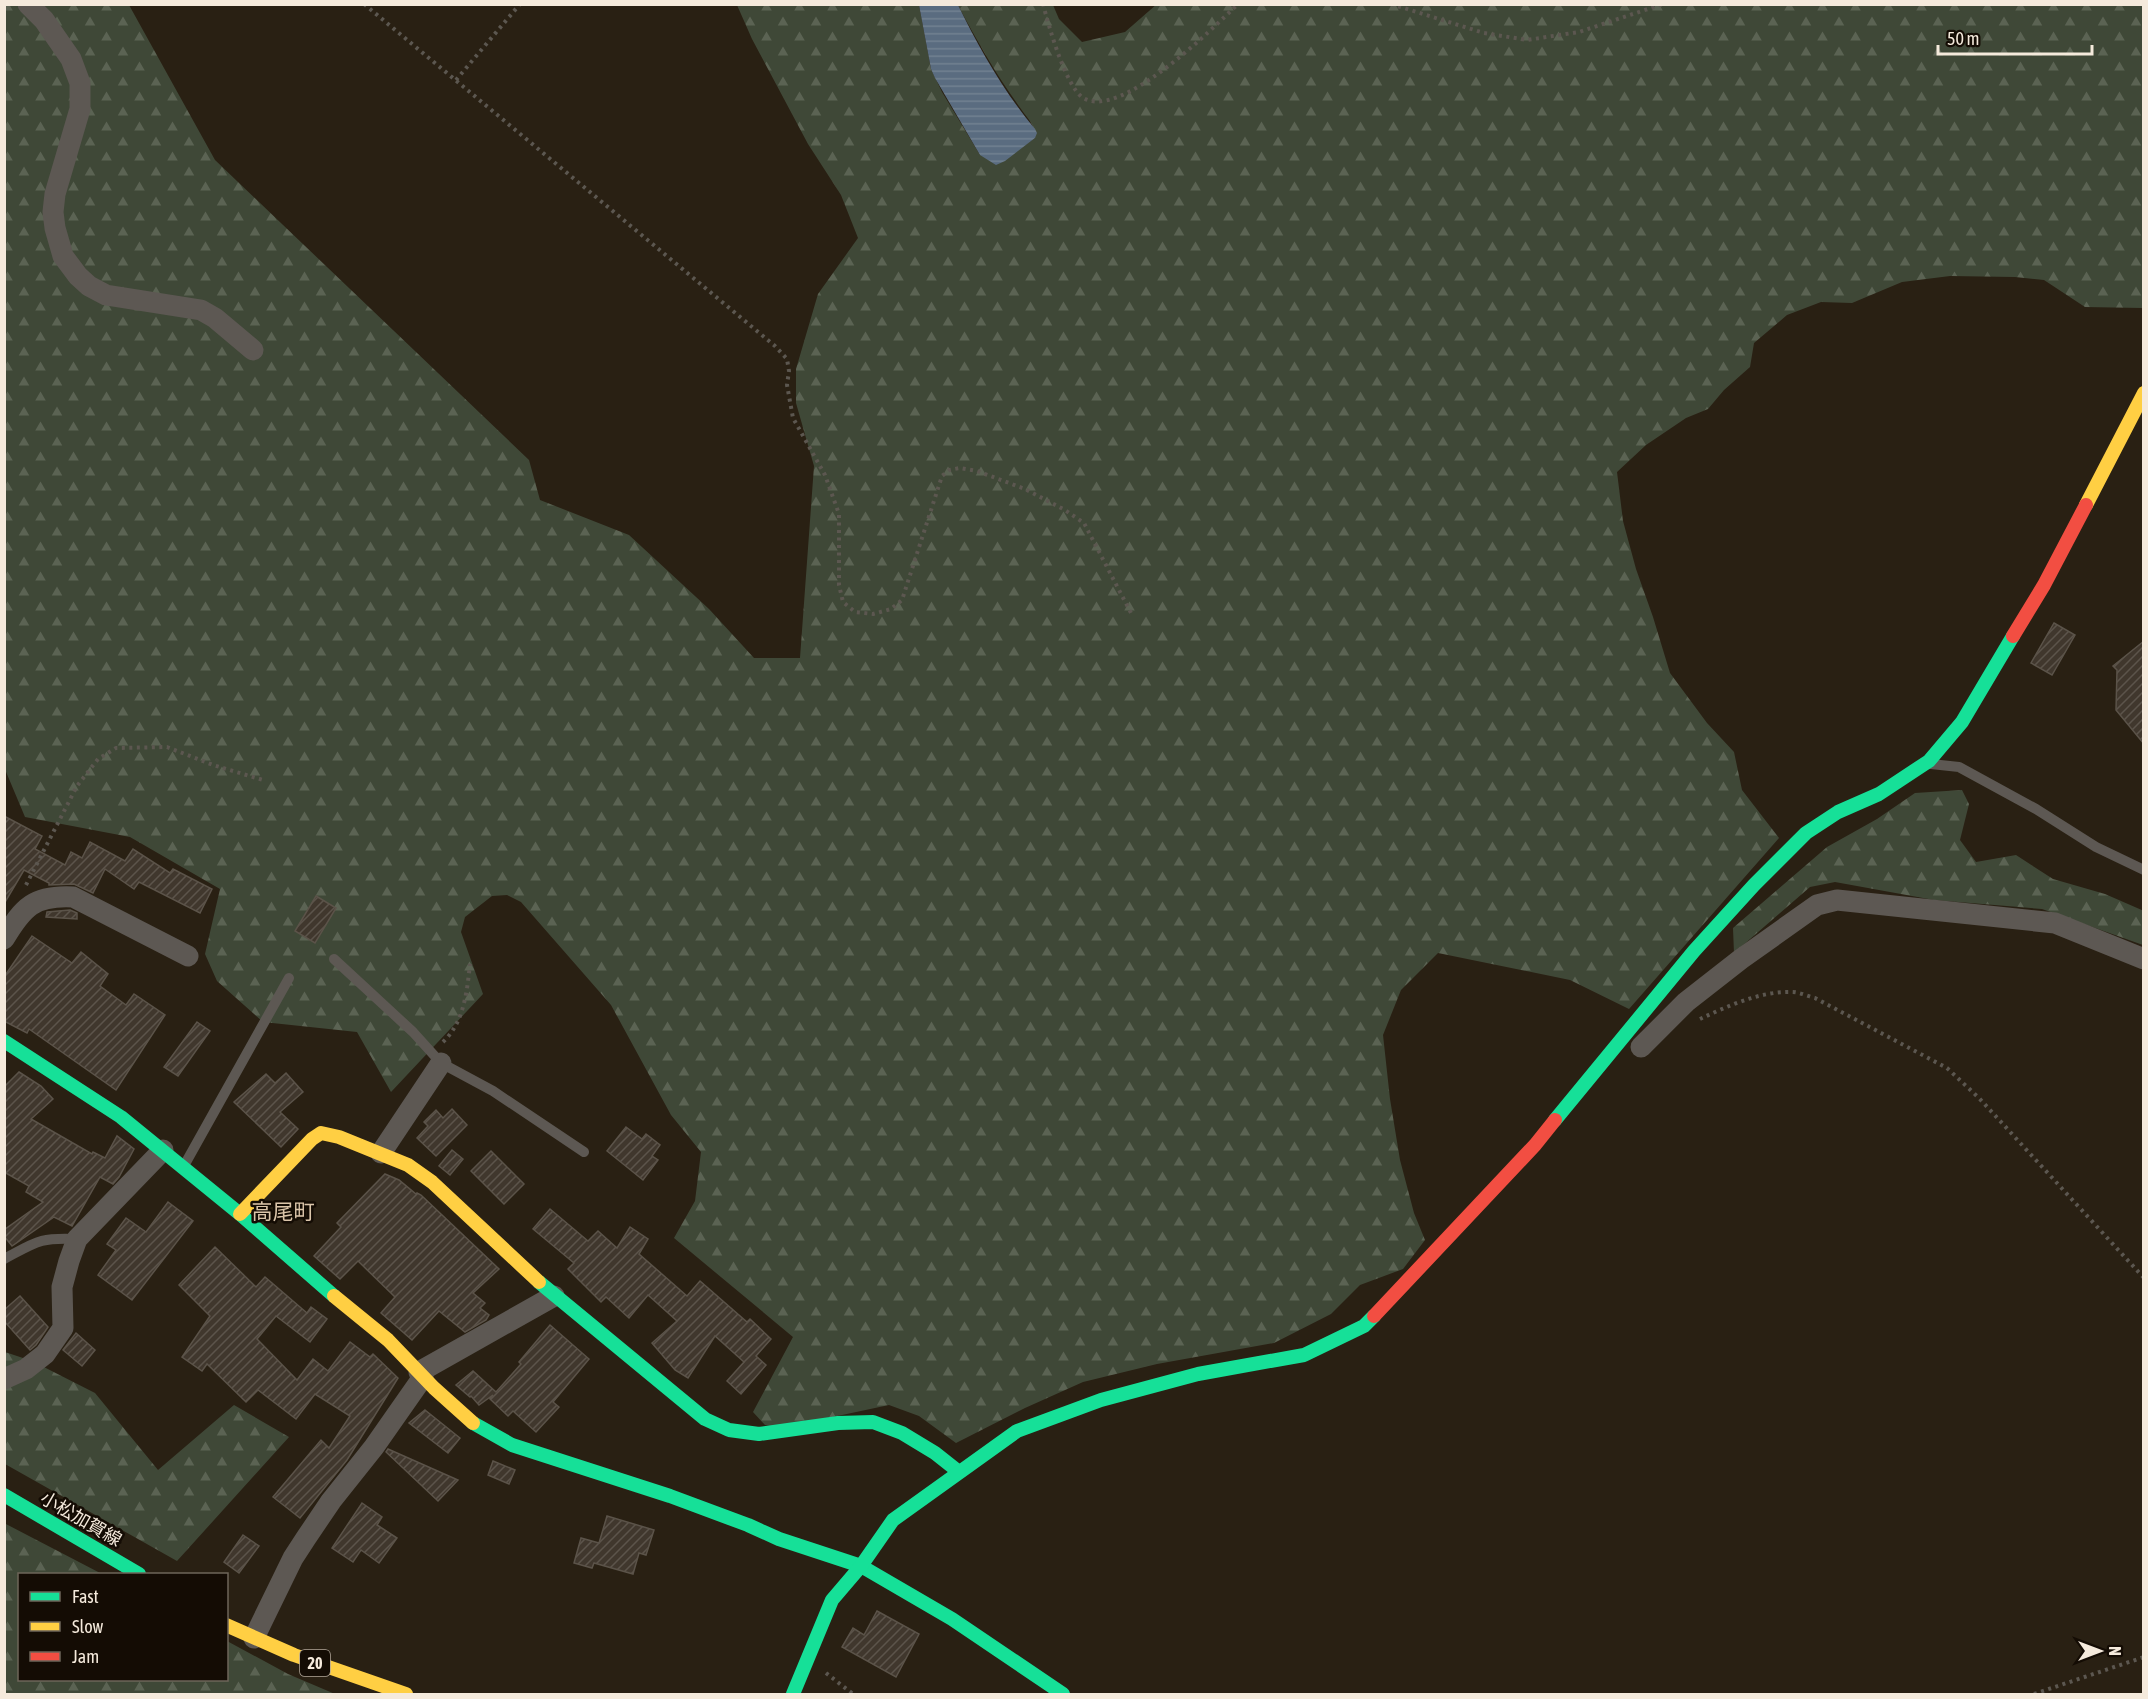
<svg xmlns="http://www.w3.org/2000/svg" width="2148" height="1699" viewBox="0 0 2148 1699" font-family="'Asap Condensed','Noto Sans JP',sans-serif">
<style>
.forest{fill:url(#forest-firs)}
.water{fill:url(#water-rules)}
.building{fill:url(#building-hatch);stroke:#5b5349;stroke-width:1.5}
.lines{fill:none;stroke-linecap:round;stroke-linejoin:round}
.path{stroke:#5c5750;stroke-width:4;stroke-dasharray:3 4.5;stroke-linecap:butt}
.lane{stroke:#5d5853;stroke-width:10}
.street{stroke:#5d5853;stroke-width:21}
.fast{stroke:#16e098;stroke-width:14}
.slow{stroke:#ffcf43;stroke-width:14}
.jam{stroke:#f24e42;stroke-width:14}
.labels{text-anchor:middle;stroke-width:5;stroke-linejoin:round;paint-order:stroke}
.shield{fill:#140c04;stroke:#b2a79b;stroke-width:1.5}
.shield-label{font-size:16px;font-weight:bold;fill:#f5eadc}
.street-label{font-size:18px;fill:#f5eadc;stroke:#140c04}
.quarter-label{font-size:21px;fill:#dbc5aa;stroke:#140c04}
</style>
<defs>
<pattern id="forest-firs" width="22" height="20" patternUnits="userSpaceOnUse" patternTransform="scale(1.5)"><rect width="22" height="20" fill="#3f4837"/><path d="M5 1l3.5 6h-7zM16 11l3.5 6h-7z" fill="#5b6353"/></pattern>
<pattern id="water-rules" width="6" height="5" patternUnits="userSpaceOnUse" patternTransform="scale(1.5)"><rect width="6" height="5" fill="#5a6c80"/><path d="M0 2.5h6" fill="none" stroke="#728191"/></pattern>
<pattern id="building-hatch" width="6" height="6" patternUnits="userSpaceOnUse" patternTransform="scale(1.5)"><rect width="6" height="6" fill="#40372d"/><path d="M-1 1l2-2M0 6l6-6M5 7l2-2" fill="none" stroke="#5c544b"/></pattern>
</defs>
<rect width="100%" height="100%" fill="#292013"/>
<g class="forest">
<path d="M1157,4L2143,5V308L2085,307L2044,280L2015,277L1950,276L1902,282L1852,303L1821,302L1787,315L1754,343L1750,367L1724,390L1708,409L1686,418L1646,445L1617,472L1623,521L1636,569L1653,617L1670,673L1707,723L1734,752L1742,790L1779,838L1629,1009L1570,980L1438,953L1401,990L1383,1035L1390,1099L1400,1160L1414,1213L1425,1240L1403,1269L1360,1285L1331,1314L1274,1343L1157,1364L1083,1382L1025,1408L956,1443L919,1416L889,1405L781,1428L765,1425L753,1412L793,1337L674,1238L695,1201L701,1152L671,1115L611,1005L521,902L507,895L492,896L465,917L461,932L483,994L391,1092L357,1032L263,1022L217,981L205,954L220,889L130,837L25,817L4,767V5H129L215,160L529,460L540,500L629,535L709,609L754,658H800L814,466L796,403V369L818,294L858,238L841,195L808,144L752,39L737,5H919L931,69L942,92L980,155L1014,153L1035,138C1036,126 1028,119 1021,109C997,76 977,41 958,5H1053L1059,19L1082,42L1125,32Z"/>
<polygon points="1962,790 1969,804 1960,840 1976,862 2016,855 2053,879 2105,894 2144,911 2143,945 2042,909 1934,900 1835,882 1810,887 1734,953 1733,928 1827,847 1877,819 1915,793"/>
<polygon points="5,1352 32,1361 95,1393 158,1470 234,1405 289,1437 177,1561 5,1464"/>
<polygon points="4,1523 102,1574 20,1574 20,1680 226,1680 227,1641 288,1674 335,1694 5,1694"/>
</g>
<path class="water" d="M919,5H958C979,48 1004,92 1035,129L1037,133L1035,138L1005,161L996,165L980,155L935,78L931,69Z"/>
<g class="building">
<polygon points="2054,623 2075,635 2052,675 2031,663"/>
<polygon points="2144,641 2144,744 2116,710 2117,670 2113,666"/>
<polygon points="4,816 42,836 35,849 65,865 71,852 82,858 90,842 125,861 133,849 170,873 173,869 212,889 200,913 139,882 134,889 105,869 93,893 74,884 49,885 49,883 24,870 4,904"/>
<polygon points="316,896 336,908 315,943 295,931"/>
<polygon points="70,910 77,913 77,919 46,917 47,912"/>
<polygon points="32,936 72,963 81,952 108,974 100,986 126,1005 134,994 165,1015 116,1090 29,1029 27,1033 4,1021 4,977"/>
<polygon points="197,1022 210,1031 178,1076 164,1067"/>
<polygon points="19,1072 41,1086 53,1099 31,1119 92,1154 93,1152 105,1158 117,1136 134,1149 119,1177 113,1184 100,1177 72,1226 54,1217 12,1246 4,1236 4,1230 43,1202 26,1192 29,1186 4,1172 4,1087"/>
<polygon points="286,1073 303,1092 280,1112 298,1129 281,1147 234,1102 266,1074 275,1083"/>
<polygon points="452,1109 467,1125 436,1156 417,1138 428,1126 424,1122 436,1110 443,1118"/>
<polygon points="626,1127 642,1139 646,1134 660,1145 652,1156 658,1160 643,1180 607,1151"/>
<polygon points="452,1150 463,1159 450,1175 439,1166"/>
<polygon points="491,1151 524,1184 504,1204 471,1171"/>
<polygon points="385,1174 399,1180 416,1194 417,1193 421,1195 499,1269 473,1293 485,1303 480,1308 489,1315 486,1320 465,1332 439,1311 412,1340 381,1313 395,1297 358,1261 340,1279 314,1256 341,1227 337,1223"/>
<polygon points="168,1202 193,1221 132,1300 98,1275 116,1250 107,1244 126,1218 146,1232"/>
<polygon points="550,1209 588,1241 598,1231 617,1248 630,1227 648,1239 639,1254 687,1296 700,1281 747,1322 750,1319 771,1339 756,1356 766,1365 741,1394 727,1381 744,1362 715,1336 688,1378 675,1370 652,1343 677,1321 648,1295 629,1318 606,1297 601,1302 568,1269 574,1263 533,1229"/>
<polygon points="215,1247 256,1287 265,1277 307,1313 311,1307 327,1319 310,1342 276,1316 257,1339 297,1380 313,1359 328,1371 350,1342 370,1357 373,1354 398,1378 347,1460 300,1518 273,1497 321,1440 329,1448 350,1416 315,1394 296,1419 258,1390 246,1402 207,1364 202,1371 182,1357 210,1316 179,1285"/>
<polygon points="20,1296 48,1327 36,1345 30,1350 4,1321 4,1310"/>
<polygon points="550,1325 589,1359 553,1402 559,1407 536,1432 513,1411 508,1416 490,1399 493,1395 479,1405 471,1396 470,1397 456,1385 473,1371 496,1392 521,1364 519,1362"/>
<polygon points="76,1333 95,1350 82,1366 63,1350"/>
<polygon points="425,1410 460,1438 448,1453 409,1423"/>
<polygon points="388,1449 458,1480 438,1501 386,1452"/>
<polygon points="493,1461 515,1470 509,1484 488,1475"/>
<polygon points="362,1503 382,1517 377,1525 397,1538 379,1563 361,1550 353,1562 332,1548"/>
<polygon points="607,1516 654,1530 646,1555 639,1553 633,1574 594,1563 592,1568 574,1563 581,1538 599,1543"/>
<polygon points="243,1535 259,1546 239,1573 224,1562"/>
<polygon points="877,1611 919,1634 896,1677 842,1647 853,1628 864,1635"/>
</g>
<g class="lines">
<g class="path">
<polyline points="364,4 775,346 787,359 789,371 787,385 793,418 825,475 839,514 839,585 843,602 855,612 873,614 891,609 902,600 942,476 949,470 960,468 977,471 1025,489 1065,510 1084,523 1131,613"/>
<path d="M1043,4C1049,27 1065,84 1082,97C1118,123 1213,28 1238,4"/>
<polyline points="1391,4 1484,33 1527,40 1579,32 1663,4"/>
<polyline points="456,80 520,4"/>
<polyline points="26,885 77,786 98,759 116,748 167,747 213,765 263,780"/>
<path d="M1700,1019C1728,1006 1760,991 1792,992C1799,992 1807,996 1815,998L1947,1068L1979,1098L2144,1278"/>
<path d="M443,1042C464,1022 467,992 470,964"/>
<polyline points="826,1673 853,1694"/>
<polyline points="2034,1694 2144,1657"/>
</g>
<g class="lane">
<polyline points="1931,764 1959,767 2036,809 2096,847 2144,870"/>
<polyline points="334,959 413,1032 441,1063 493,1091 584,1152"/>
<polyline points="185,1164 289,978"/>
<path d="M4,1259C36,1242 40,1237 77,1239"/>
</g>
<g class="street">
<polyline points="28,4 44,20 71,59 80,83 80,109 55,194 53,212 55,228 63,256 78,276 89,286 106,295 201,310 215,318 253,350"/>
<path d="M4,939C23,907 34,895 73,897L188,956"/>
<polyline points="1641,1047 1686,1002 1741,959 1817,905 1837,900 2055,923 2144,959"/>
<polyline points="381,1153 441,1063"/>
<polyline points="419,1372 554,1296"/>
<polyline points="4,1379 26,1369 45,1354 63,1328 62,1287 69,1261 77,1239 163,1150"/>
<polyline points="254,1638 293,1558 306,1538 331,1501 374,1447 423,1377"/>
</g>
<g class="fast">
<polyline points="4,1041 121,1117 240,1214 334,1296"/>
<polyline points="1555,1120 1694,951 1754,885 1806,833 1838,812 1879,794 1929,761 1962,722 2013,636"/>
<polyline points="539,1282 705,1419 729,1430 759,1434 838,1423 873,1422 902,1433 935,1453 959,1472"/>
<polyline points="473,1423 512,1445 670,1496 748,1525 779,1539 861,1566 952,1619 1063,1694"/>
<polyline points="4,1495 139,1574"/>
<polyline points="793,1694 832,1600 861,1566 893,1520 1017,1431 1101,1400 1198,1374 1304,1355 1364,1326 1374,1316"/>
</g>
<g class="slow">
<polyline points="2086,505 2144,393"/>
<polyline points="240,1214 312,1139 321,1133 339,1137 408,1165 432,1182 539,1282"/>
<polyline points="334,1296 388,1340 434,1388 473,1423"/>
<polyline points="226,1625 294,1655 406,1694"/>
</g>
<g class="jam">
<polyline points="2013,636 2044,585 2086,505"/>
<polyline points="1374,1316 1535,1145 1555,1120"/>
</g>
</g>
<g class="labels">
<rect class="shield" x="300" y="1650" width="30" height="26" rx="4.5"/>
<g class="shield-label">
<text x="315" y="1669">20</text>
</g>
<g class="street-label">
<text transform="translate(81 1519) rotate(30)" y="6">小松加賀線</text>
</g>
<g class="quarter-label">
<text x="283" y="1219">高尾町</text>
</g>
</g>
<rect width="2148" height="1699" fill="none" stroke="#f5eadc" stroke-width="12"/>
<rect x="18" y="1573" width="210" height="108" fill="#140c04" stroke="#6e655a" stroke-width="1.5"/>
<rect x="30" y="1592" width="30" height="9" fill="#16e098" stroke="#6e655a" stroke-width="1.5"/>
<text x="72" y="1603" font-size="18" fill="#f5eadc">Fast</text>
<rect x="30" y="1622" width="30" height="9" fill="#ffcf43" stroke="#6e655a" stroke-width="1.5"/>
<text x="72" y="1633" font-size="18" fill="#f5eadc">Slow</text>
<rect x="30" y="1652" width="30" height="9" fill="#f24e42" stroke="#6e655a" stroke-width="1.5"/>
<text x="72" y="1663" font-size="18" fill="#f5eadc">Jam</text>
<g transform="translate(2100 1651) rotate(90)" stroke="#140c04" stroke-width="4.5" paint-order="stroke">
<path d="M0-4.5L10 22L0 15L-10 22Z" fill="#f5eadc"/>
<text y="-9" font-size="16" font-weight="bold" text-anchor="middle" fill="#f5eadc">N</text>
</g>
<path d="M1938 45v9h154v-9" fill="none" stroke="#f5eadc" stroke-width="3"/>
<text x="1947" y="45" font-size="18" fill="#f5eadc" stroke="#140c04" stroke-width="4.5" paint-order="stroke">50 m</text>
</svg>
